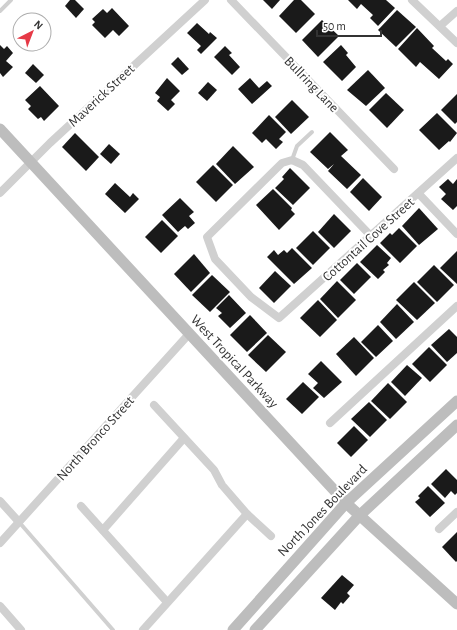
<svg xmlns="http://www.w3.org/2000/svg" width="457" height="630" viewBox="0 0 457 630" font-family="'Alegreya Sans',sans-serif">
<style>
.building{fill:#1a1a1a}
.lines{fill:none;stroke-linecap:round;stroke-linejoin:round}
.lane{stroke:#d0d0d0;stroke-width:4}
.street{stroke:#d0d0d0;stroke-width:8}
.secondary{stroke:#bdbdbd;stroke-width:11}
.labels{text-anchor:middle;stroke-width:4;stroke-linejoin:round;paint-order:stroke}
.street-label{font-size:14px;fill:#333;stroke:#fff}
</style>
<rect width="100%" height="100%" fill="#fff"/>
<g class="building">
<polygon points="70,0 75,0 84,9 76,18 65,6"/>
<polygon points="263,0 280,0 272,9"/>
<polygon points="294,0 301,0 315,14 296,33 279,16"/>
<polygon points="348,0 386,0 395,8 378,26 370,18 373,15 361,4 357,9"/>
<polygon points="112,8 129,26 119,36 113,30 105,38 92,25 95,22 92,19 103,9 107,13"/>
<polygon points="397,10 416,27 396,47 378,30"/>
<polygon points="322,20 339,36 318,57 302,40"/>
<polygon points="197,23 209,34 210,32 217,38 201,54 197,50 201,46 187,33"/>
<polygon points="417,28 434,46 432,48 446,61 448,59 453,64 439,79 420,62 416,67 398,49"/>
<polygon points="0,45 4,49 7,46 13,53 6,61 13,67 3,77 0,73"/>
<polygon points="341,45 348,53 346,55 356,67 342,81 323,62"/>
<polygon points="225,46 232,53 229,55 240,67 232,75 214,57"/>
<polygon points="178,57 189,69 182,75 171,64"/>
<polygon points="33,64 44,75 36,83 25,73"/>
<polygon points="368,70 385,88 366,106 347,90"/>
<polygon points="167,78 180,91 171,100 175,104 168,111 157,101 160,97 155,93"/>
<polygon points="250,78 259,88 267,81 272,86 252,104 238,89"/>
<polygon points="208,82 217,90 207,101 198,93"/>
<polygon points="40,86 59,106 44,121 41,117 38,119 28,109 31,106 25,100"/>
<polygon points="386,93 404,110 387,128 369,110"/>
<polygon points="457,94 457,122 455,124 441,110"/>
<polygon points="292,100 309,117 291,134 275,117"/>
<polygon points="437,113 457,133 450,142 449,141 439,150 419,130"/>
<polygon points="269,115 286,132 279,139 283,142 276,149 266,139 262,143 252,133"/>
<polygon points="330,132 348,150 341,156 361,175 347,189 328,171 334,164 328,169 310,152"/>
<polygon points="75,133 99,157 86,171 62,147"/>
<polygon points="109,144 120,154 111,164 100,154"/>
<polygon points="233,146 254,167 235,184 216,164"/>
<polygon points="213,165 233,185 216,202 196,182"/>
<polygon points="290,168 310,188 293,205 275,188 284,179 282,177"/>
<polygon points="363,178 382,197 369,211 350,192"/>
<polygon points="448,179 453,184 457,179 457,206 453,210 441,199 446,194 439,187"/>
<polygon points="115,183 130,197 133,193 139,199 125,213 105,194"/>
<polygon points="273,189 292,208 291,210 295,214 279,230 256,205"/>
<polygon points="180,198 194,212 189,216 195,223 188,229 185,226 178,232 162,215"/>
<polygon points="419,208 438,229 419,245 402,226"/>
<polygon points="334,214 351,231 334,248 318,232"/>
<polygon points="162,220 178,236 161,253 145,237"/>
<polygon points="399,228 417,246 400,263 380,243 390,233 392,235"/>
<polygon points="313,231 330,248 313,265 296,248"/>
<polygon points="377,245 391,258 387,263 389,265 383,270 385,272 378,279 360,262"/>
<polygon points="292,248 312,268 294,284 267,257 274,250 278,255 284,250 287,253"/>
<polygon points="457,251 457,284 440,268"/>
<polygon points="194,254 210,273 191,292 174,274"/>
<polygon points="357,263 371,277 354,294 340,280"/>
<polygon points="434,265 454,285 437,302 417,282"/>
<polygon points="275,271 291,286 274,303 259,288"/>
<polygon points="212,275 230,292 210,312 192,295"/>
<polygon points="337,281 356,300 338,318 320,299"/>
<polygon points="414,282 435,303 417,320 396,300"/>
<polygon points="229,295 246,313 230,328 218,316 222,313 216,308"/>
<polygon points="318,300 337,320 320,337 300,318"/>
<polygon points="397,304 414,322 396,339 380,322"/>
<polygon points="250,315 267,333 247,352 230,335"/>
<polygon points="378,325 393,341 376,357 361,342"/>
<polygon points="449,329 457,337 457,353 447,362 431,345"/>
<polygon points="268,335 286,352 266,372 248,355"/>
<polygon points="354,337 374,358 356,376 336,354"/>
<polygon points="429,347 447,365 430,382 412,364"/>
<polygon points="321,361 342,382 324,398 313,388 318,383 308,374"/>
<polygon points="407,365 422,378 405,396 391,382"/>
<polygon points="303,382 319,397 302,414 286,399"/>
<polygon points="388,383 407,402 390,419 371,401"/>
<polygon points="369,402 387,420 370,437 351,419"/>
<polygon points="354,426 368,440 351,457 337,443"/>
<polygon points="446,469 457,480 457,493 455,495 451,491 445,498 431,484"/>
<polygon points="428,486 445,503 430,517 415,502 420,498 418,496"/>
<polygon points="457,532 457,561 456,562 442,547"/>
<polygon points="342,575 354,585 347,593 350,596 343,604 341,602 335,610 321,598"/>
</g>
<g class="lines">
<g class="lane">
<polyline points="0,11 11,0"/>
<polyline points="292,160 297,146 312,132"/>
<polyline points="19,522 113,630"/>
</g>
<g class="street">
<polyline points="231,0 394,169"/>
<polyline points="412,0 457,43"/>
<polyline points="440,26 457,11"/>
<polyline points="0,193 50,143 205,0"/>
<polyline points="419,194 457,234"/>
<polyline points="370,235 303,165 292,160 282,163 207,237 215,259 251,297 279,318 457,158"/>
<polyline points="154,405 214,470 222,485 247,514 271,536"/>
<polyline points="330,423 457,306"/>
<polyline points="0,501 19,522"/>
<polyline points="81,506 167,602"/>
<polyline points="439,529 457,512"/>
<polyline points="103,530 184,438"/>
<polyline points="0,543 189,334"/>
<polyline points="0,606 21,630"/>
<polyline points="143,630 247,514"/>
</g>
<g class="secondary">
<polyline points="0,129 346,503 457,604"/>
<polyline points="233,630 346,503 457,401"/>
<polyline points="255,630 359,516 457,425"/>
</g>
</g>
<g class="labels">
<g class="street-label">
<text transform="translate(312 84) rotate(46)" y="5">Bullring Lane</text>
<text transform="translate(101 95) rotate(-43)" y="5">Maverick Street</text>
<text transform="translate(368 239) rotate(-42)" y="5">Cottontail Cove Street</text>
<text transform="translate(235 361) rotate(47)" y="5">West Tropical Parkway</text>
<text transform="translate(95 438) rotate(-48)" y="5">North Bronco Street</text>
<text transform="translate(322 510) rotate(-46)" y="5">North Jones Boulevard</text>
</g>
</g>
<g transform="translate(32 32) rotate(42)"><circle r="19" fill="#ffffff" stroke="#adadad"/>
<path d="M0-3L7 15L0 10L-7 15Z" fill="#e63946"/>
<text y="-6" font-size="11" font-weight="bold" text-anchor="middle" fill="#333333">N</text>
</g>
<path d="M317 30v6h64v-6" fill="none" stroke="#333333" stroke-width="2"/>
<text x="323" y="30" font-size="12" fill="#333333" stroke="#ffffff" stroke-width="3" paint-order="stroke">50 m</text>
</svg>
